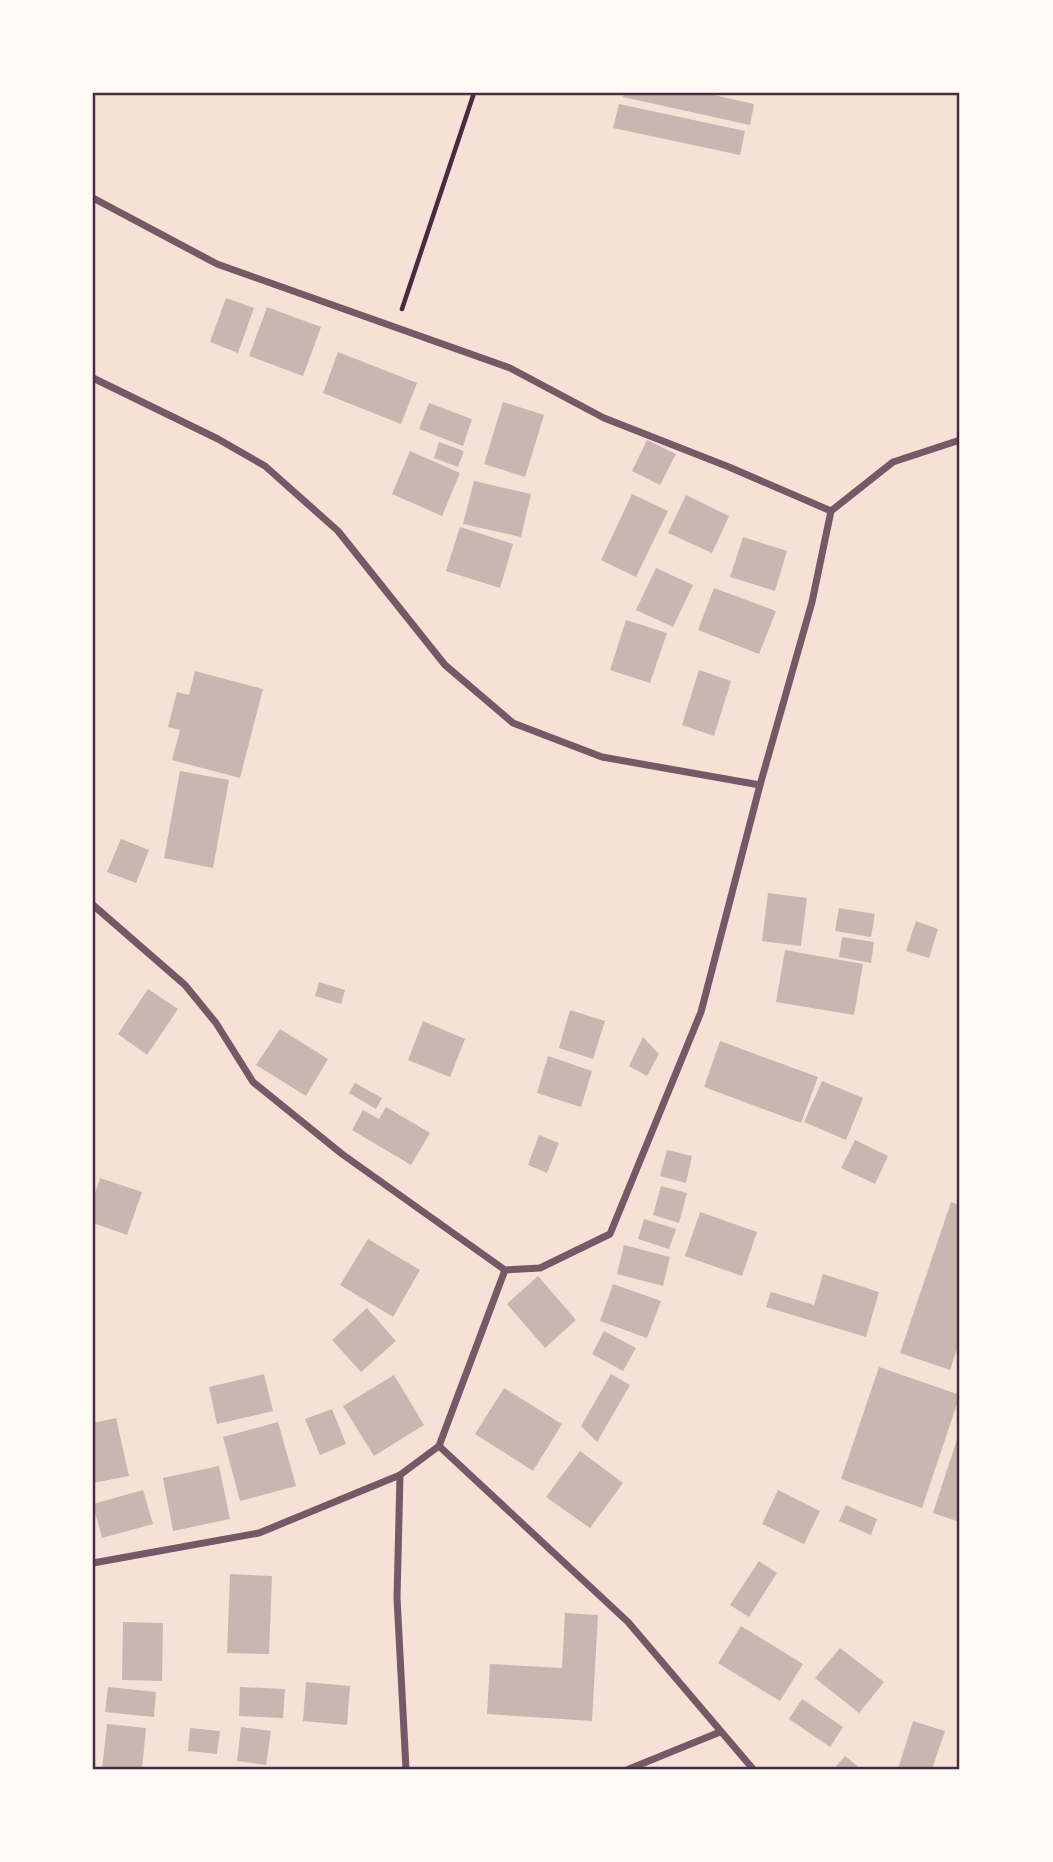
<svg xmlns="http://www.w3.org/2000/svg" width="1053" height="1862" viewBox="0 0 1053 1862" font-family="Lato,sans-serif">
<style>
.building{fill:#ccb4b1}
.lines{fill:none;stroke-linecap:round;stroke-linejoin:round}
.path{stroke:#4a2c40;stroke-width:4.5}
.minor{stroke:#755966;stroke-width:7}
.neatline{fill:none;stroke:#4a2c40;stroke-width:2.5}
</style>
<rect width="100%" height="100%" fill="#f7e1d7"/>
<g class="building">
<polygon points="624,93 705,93 754,104 750,125 623,97"/>
<polygon points="619,104 745,131 740,155 613,128"/>
<polygon points="226,298 254,308 238,353 210,342"/>
<polygon points="267,307 321,327 303,376 249,356"/>
<polygon points="338,352 417,383 401,424 323,393"/>
<polygon points="503,402 544,415 525,477 484,464"/>
<polygon points="429,403 472,419 463,446 419,429"/>
<polygon points="647,440 676,454 660,485 632,471"/>
<polygon points="439,442 464,451 458,467 434,458"/>
<polygon points="410,451 460,473 442,516 392,494"/>
<polygon points="474,481 531,494 521,537 463,524"/>
<polygon points="632,494 668,511 636,577 601,560"/>
<polygon points="686,495 729,516 712,553 668,533"/>
<polygon points="460,527 513,544 500,588 446,571"/>
<polygon points="743,537 787,551 775,591 730,577"/>
<polygon points="656,568 693,585 673,627 636,610"/>
<polygon points="714,588 776,611 759,654 698,630"/>
<polygon points="626,620 667,633 650,683 610,670"/>
<polygon points="699,670 731,681 714,736 682,725"/>
<polygon points="195,671 263,689 240,778 172,760 180,730 168,727 177,692 189,695"/>
<polygon points="180,771 229,780 213,868 164,858"/>
<polygon points="121,839 149,850 136,883 107,872"/>
<polygon points="768,893 807,898 801,946 762,941"/>
<polygon points="839,908 875,914 871,937 835,931"/>
<polygon points="916,921 938,929 929,958 906,951"/>
<polygon points="842,937 874,942 871,963 839,957"/>
<polygon points="785,950 863,964 854,1015 776,1002"/>
<polygon points="319,982 345,990 341,1004 315,996"/>
<polygon points="148,989 178,1009 147,1055 118,1034"/>
<polygon points="570,1010 605,1021 593,1059 559,1048"/>
<polygon points="423,1021 465,1039 450,1077 408,1060"/>
<polygon points="280,1029 328,1059 306,1096 256,1065"/>
<polygon points="643,1037 659,1054 647,1076 629,1066"/>
<polygon points="720,1041 818,1077 801,1123 704,1087"/>
<polygon points="548,1056 592,1071 581,1107 537,1093"/>
<polygon points="822,1081 863,1098 846,1140 804,1122"/>
<polygon points="355,1083 382,1098 376,1109 349,1093"/>
<polygon points="386,1107 430,1133 411,1165 352,1130 363,1110 379,1119"/>
<polygon points="539,1135 559,1143 547,1173 528,1165"/>
<polygon points="855,1140 888,1156 875,1184 841,1168"/>
<polygon points="667,1150 692,1156 686,1183 660,1176"/>
<polygon points="100,1178 142,1192 127,1235 93,1223 93,1192 95,1193"/>
<polygon points="661,1186 687,1193 679,1223 653,1215"/>
<polygon points="951,1202 960,1205 960,1340 950,1370 900,1353"/>
<polygon points="700,1212 757,1232 742,1276 685,1256"/>
<polygon points="644,1219 676,1229 669,1249 638,1239"/>
<polygon points="368,1239 420,1270 393,1317 340,1285"/>
<polygon points="624,1245 670,1257 663,1286 617,1274"/>
<polygon points="823,1274 879,1292 866,1337 766,1307 771,1292 814,1305"/>
<polygon points="538,1276 576,1320 545,1348 507,1304"/>
<polygon points="613,1284 661,1301 647,1338 600,1321"/>
<polygon points="367,1308 396,1341 361,1372 332,1340"/>
<polygon points="604,1331 636,1348 623,1371 592,1354"/>
<polygon points="879,1367 960,1395 922,1508 841,1479"/>
<polygon points="264,1374 273,1411 217,1424 209,1387"/>
<polygon points="611,1374 630,1385 597,1442 581,1426"/>
<polygon points="394,1375 424,1425 374,1456 343,1406"/>
<polygon points="504,1388 562,1424 533,1471 475,1434"/>
<polygon points="332,1409 346,1444 320,1455 305,1419"/>
<polygon points="116,1418 129,1476 93,1483 93,1423"/>
<polygon points="278,1422 296,1486 240,1501 223,1437"/>
<polygon points="960,1430 960,1522 933,1513"/>
<polygon points="580,1451 623,1483 590,1528 546,1497"/>
<polygon points="219,1466 230,1519 173,1531 163,1478"/>
<polygon points="143,1490 153,1524 102,1538 93,1504"/>
<polygon points="778,1490 820,1511 804,1544 762,1524"/>
<polygon points="846,1505 877,1519 871,1535 839,1521"/>
<polygon points="759,1561 777,1573 749,1617 730,1605"/>
<polygon points="230,1574 272,1576 269,1654 227,1653"/>
<polygon points="565,1613 598,1615 592,1721 487,1714 490,1664 562,1668"/>
<polygon points="123,1622 163,1623 162,1681 122,1680"/>
<polygon points="741,1626 803,1664 780,1701 718,1663"/>
<polygon points="840,1648 884,1682 859,1713 815,1678"/>
<polygon points="306,1682 350,1686 347,1725 303,1721"/>
<polygon points="108,1687 156,1692 154,1717 105,1712"/>
<polygon points="240,1687 285,1689 283,1718 239,1716"/>
<polygon points="802,1699 843,1727 830,1747 789,1719"/>
<polygon points="913,1721 945,1731 932,1769 898,1769"/>
<polygon points="107,1724 146,1728 142,1769 102,1769"/>
<polygon points="241,1727 271,1731 266,1765 237,1761"/>
<polygon points="190,1728 220,1731 217,1754 188,1751"/>
<polygon points="845,1756 861,1769 834,1769"/>
</g>
<g class="lines">
<polyline class="path" points="402,309 474,93"/>
<g class="minor">
<polyline points="93,198 217,264 510,368 604,418 729,467 831,511"/>
<polyline points="93,378 218,439 265,466 338,531 445,665 513,723 602,757 760,785"/>
<polyline points="93,905 185,985 216,1023 253,1082 342,1154 505,1270 540,1268 610,1234 701,1012 760,785 812,602 831,511 893,462 960,440"/>
<polyline points="439,1446 628,1622 753,1769"/>
<polyline points="400,1475 397,1598 406,1769"/>
<polyline points="93,1563 259,1533 400,1475 439,1446 505,1270"/>
<polyline points="629,1769 720,1732"/>
</g>
</g>
<rect width="1053" height="1862" fill="none" stroke="#fffaf5" stroke-width="189"/>
<rect x="94" y="94" width="864" height="1674" class="neatline"/>
</svg>
